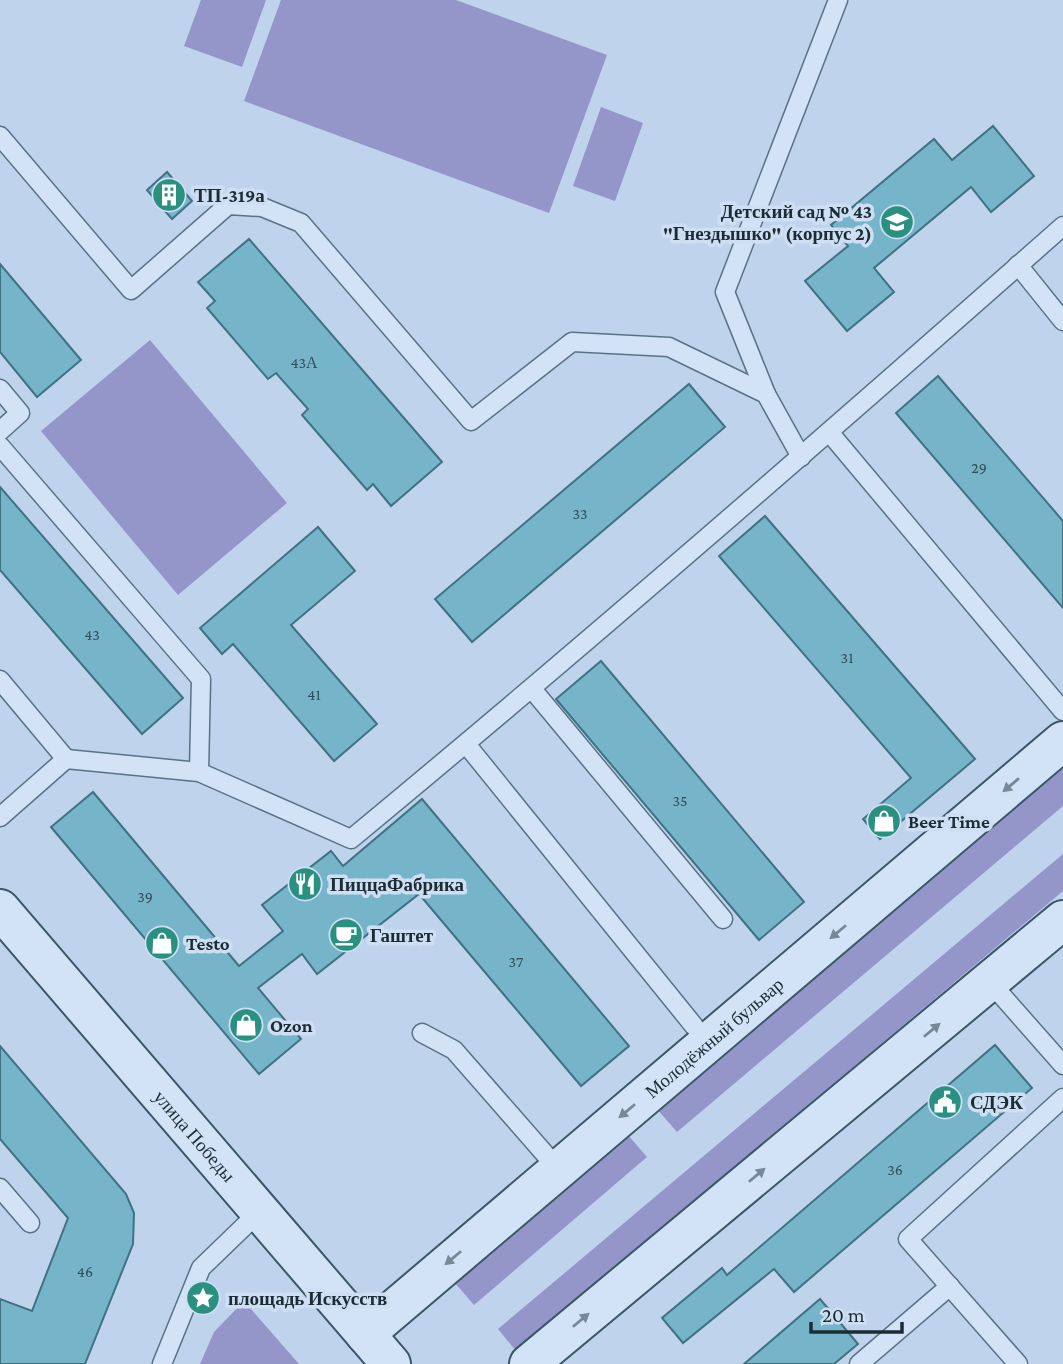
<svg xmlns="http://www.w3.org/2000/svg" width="1063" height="1364" viewBox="0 0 1063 1364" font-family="'Crimson Pro',serif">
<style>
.green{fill:#9496ca}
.building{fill:#76b4ca;stroke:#3f7283;stroke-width:2}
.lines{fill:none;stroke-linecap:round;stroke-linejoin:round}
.lane-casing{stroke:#587384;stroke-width:21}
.secondary-casing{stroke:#3b5766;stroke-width:42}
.lane{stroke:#d2e3f8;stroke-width:18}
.secondary{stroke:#d2e3f8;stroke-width:38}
.oneway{fill:#778896}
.labels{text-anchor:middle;stroke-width:7;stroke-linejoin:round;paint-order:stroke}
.number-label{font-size:16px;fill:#324e5a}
.poi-label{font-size:19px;font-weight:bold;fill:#1c2c34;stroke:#cedff4;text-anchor:start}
.street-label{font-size:19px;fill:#1c2c34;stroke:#cedff4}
</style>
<rect width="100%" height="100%" fill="#bfd3ec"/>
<g class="green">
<polygon points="201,0 266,0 242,67 184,46"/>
<polygon points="281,0 456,0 607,55 549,213 244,101"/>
<polygon points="601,107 643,123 615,201 573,186"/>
<polygon points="150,340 287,503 178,595 41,431"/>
<polygon points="1063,766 1063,806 677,1132 657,1109"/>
<polygon points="1063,854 1063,891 516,1351 498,1329"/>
<polygon points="628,1135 647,1157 474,1305 455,1283"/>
<polygon points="244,1301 299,1364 200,1364 214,1332"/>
</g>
<g class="building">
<polygon points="993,126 1034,176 991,212 971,187 874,268 894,292 847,331 805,281 848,246 831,225 934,139 952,160"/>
<polygon points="167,172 192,201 172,219 147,190"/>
<polygon points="249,239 442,462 391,506 373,484 367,490 302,415 308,409 276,373 268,379 207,308 215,301 198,282"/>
<polygon points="0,264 81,360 37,397 0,352"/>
<polygon points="938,376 1063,521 1063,608 896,413"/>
<polygon points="689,384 725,427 472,642 435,599"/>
<polygon points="0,487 183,698 142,734 0,570"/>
<polygon points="765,516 975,759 880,839 863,819 911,778 719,556"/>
<polygon points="318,527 355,571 291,625 377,724 334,761 233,644 222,654 200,628"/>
<polygon points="601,661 804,902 759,940 556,699"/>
<polygon points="93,792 239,966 283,931 262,905 331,851 343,866 422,799 629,1046 581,1086 419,894 317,974 302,954 258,988 301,1039 259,1074 51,827"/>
<polygon points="995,1045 1032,1088 794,1292 774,1269 683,1343 662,1318 722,1268 727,1275"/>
<polygon points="0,1046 126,1194 134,1213 133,1244 85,1364 0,1364 0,1299 32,1311 68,1218 0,1139"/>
<polygon points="820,1299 858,1344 834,1364 744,1364"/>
</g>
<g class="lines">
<g class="lane-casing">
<g id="lane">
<polyline points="0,136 131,290 228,205 262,207 301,223 471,421 572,342 669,347 766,394 801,457"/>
<polyline points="1018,265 1063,321"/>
<polyline points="0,389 20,413 0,431"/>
<polyline points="766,394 725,292 838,0"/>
<polyline points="829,432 1063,711"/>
<polyline points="0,446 201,679 199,772"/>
<polyline points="0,680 66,759"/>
<polyline points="532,689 723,919"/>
<polyline points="466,744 694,1026"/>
<path d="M0,817L66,759L199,772L351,839C593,639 829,433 1063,226"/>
<polyline points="990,982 1063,1065"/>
<polyline points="422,1033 454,1050 558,1169"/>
<polyline points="0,1188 30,1223"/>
<polyline points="162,1364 201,1268 259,1212"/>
<polyline points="859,1364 950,1286"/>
<polyline points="1018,1364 908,1239 1063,1098"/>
</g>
</g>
<g class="secondary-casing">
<g id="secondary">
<path id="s1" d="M0,909L391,1364"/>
<path id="s2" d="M365,1334L1063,741"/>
<polyline points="529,1364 1063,920"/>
</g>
</g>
<use href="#lane" class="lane"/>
<use href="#secondary" class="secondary"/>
</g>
<defs><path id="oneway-solid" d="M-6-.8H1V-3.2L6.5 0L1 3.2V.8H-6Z" transform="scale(1.75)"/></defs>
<g class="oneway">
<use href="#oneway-solid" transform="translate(1011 785) rotate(140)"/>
<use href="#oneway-solid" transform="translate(838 932) rotate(140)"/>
<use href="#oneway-solid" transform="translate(932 1030) rotate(-40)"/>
<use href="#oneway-solid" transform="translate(627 1111) rotate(140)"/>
<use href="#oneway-solid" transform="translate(757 1175) rotate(-40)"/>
<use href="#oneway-solid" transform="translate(453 1258) rotate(140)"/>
<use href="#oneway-solid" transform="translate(581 1320) rotate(-40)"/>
</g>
<defs>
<g id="building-disc" transform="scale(1.75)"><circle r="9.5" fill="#2a9181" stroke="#cedff4"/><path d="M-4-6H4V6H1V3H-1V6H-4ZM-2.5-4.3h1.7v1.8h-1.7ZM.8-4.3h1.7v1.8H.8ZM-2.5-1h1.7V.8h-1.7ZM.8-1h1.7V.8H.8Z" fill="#fff"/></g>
<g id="school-disc" transform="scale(1.75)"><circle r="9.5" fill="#2a9181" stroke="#cedff4"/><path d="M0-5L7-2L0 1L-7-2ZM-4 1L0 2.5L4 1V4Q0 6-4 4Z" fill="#fff"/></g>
<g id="shop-disc" transform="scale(1.75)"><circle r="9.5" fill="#2a9181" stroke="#cedff4"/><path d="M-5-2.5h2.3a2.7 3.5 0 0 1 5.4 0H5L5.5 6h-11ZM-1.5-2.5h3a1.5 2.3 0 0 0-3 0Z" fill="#fff"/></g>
<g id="restaurant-disc" transform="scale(1.75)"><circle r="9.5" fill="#2a9181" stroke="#cedff4"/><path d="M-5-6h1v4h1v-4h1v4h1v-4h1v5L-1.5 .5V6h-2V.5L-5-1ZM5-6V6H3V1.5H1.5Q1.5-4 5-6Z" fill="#fff"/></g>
<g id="cafe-disc" transform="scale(1.75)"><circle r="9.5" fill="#2a9181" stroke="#cedff4"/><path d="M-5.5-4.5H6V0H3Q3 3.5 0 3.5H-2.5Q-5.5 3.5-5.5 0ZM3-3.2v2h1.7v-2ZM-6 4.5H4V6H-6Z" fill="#fff"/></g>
<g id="civic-disc" transform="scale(1.75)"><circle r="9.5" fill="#2a9181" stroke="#cedff4"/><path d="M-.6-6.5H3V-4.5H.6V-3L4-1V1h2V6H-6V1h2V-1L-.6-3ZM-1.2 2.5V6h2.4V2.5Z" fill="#fff"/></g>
<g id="sight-disc" transform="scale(1.75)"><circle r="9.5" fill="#2a9181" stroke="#cedff4"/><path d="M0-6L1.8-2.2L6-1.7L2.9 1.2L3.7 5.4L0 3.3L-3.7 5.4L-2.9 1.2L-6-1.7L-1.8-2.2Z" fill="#fff"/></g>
</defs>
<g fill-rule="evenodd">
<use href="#building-disc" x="169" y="195"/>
<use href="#school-disc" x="897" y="222"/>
<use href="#shop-disc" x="884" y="821"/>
<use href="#restaurant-disc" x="305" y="884"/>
<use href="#cafe-disc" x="346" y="935"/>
<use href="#shop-disc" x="162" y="943"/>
<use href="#shop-disc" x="246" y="1025"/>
<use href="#civic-disc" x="945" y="1102"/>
<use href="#sight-disc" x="203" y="1298"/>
</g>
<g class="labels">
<g class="number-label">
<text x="304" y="368">43А</text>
<text x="979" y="473">29</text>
<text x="580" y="519">33</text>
<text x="92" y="640">43</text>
<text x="847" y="663">31</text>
<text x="314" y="700">41</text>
<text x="680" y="806">35</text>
<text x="145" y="902">39</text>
<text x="516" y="967">37</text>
<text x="895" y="1175">36</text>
<text x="85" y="1277">46</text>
</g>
<g class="poi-label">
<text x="194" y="202">ТП-319а</text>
<text x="872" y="218" text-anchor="end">Детский сад № 43<tspan x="872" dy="22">"Гнездышко" (корпус 2)</tspan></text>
<text x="908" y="828">Beer Time</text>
<text x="330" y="891">ПиццаФабрика</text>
<text x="370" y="942">Гаштет</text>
<text x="186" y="950">Testo</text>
<text x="270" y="1032">Ozon</text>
<text x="970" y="1109">СДЭК</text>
<text x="228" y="1305">площадь Искусств</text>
</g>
<g class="street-label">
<text dy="7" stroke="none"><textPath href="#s2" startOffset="458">Молодёжный бульвар</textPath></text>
<text dy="7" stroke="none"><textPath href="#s1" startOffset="299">улица Победы</textPath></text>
</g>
</g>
<path d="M811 1322v10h91v-10" fill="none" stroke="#1c2c34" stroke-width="3.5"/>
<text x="822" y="1322" font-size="21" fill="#1c2c34" stroke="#cedff4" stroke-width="5" paint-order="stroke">20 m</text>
</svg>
